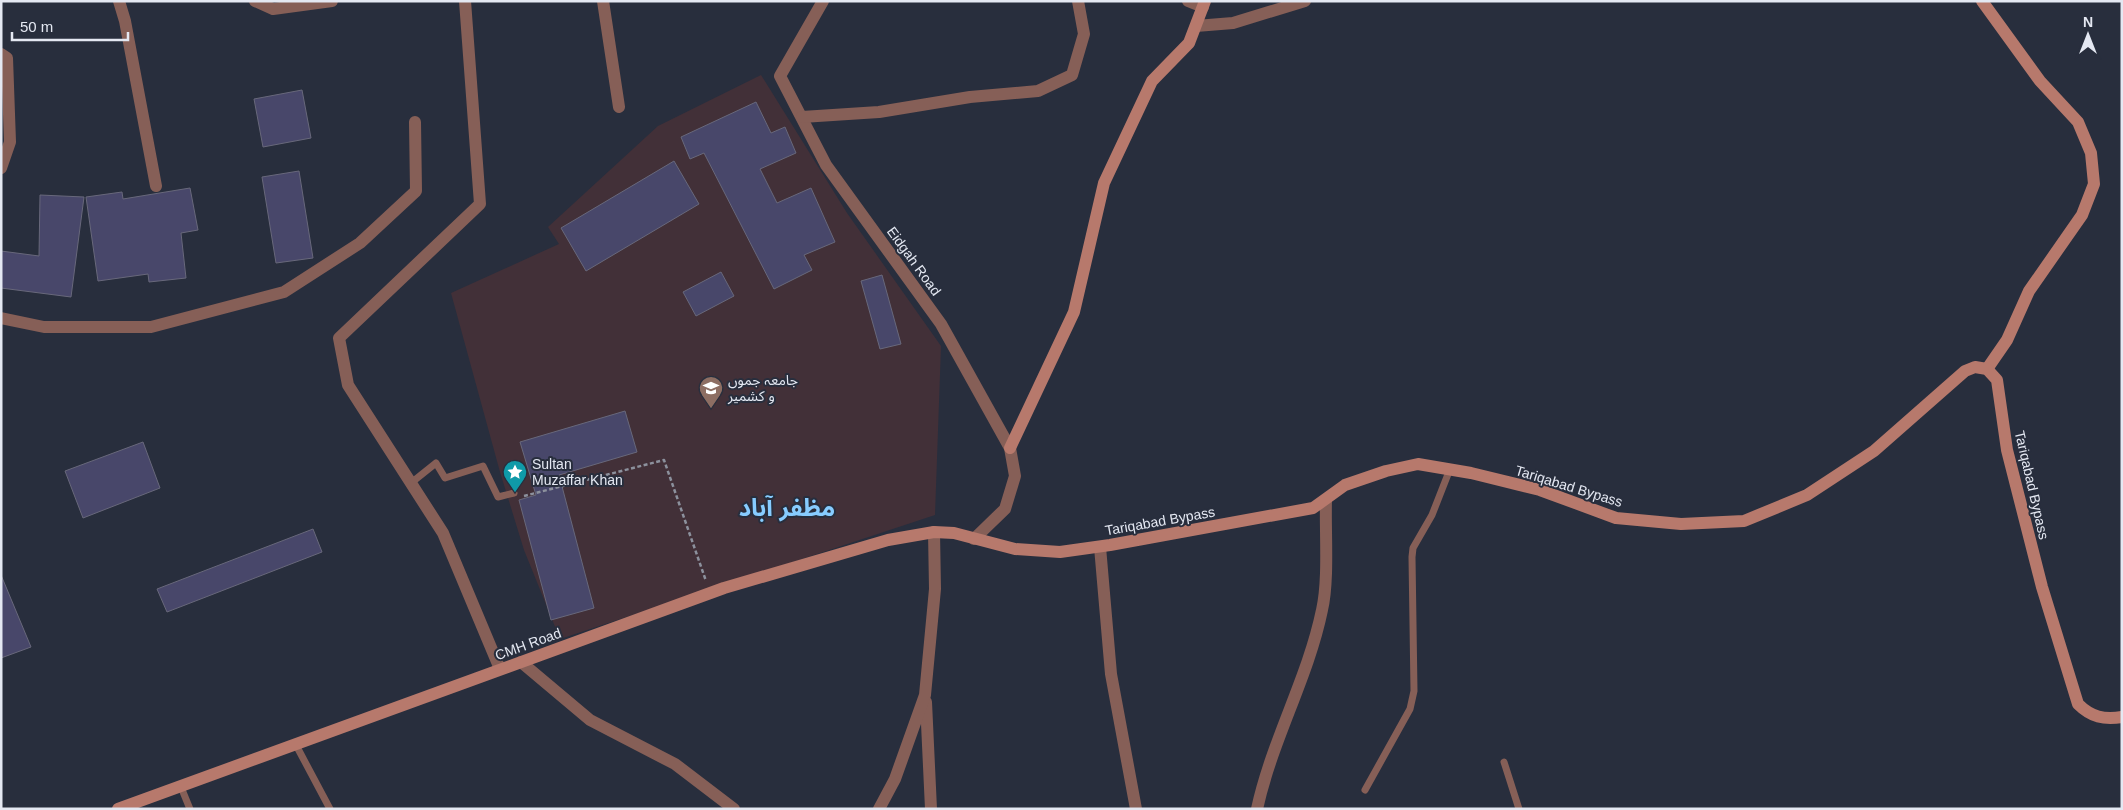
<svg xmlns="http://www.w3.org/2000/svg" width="2123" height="810" viewBox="0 0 2123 810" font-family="Helvetica,'Noto Sans Arabic',sans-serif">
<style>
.education{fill:#423038}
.building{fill:#48476a;stroke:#68687b}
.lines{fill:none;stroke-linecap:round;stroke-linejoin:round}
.path{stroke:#8c919d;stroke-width:2.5;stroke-dasharray:4 2.5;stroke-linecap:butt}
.lane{stroke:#865f57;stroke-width:7}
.street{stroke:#865f57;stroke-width:12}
.secondary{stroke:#b7796c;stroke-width:12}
.labels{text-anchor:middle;stroke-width:4;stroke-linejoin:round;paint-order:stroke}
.street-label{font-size:14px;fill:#e4e8f2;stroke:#282e3d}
.poi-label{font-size:14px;fill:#e4e8f2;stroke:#282e3d;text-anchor:start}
.town-label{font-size:24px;font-weight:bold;fill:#87ccff;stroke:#282e3d}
</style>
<rect width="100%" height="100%" fill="#282e3d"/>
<polygon class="education" points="761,75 847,213 941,346 935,515 560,639 524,550 500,472 451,293 559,244 548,227 658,126"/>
<g class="building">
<polygon points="302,90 311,138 263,147 254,99"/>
<polygon points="756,102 771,133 785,127 796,153 760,169 777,203 811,188 835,242 804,255 812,270 774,289 704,153 690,159 681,137"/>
<polygon points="674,161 699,204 586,271 561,228"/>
<polygon points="299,171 313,258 276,263 262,177"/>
<polygon points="190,188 198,230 181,233 186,278 149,282 148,274 98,281 86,197 122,192 123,199"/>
<polygon points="40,195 84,197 71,297 1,288 1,251 39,256"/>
<polygon points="721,272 734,296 696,316 683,292"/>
<polygon points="882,275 901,344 880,349 861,281"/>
<polygon points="625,411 637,452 559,475 594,608 551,620 519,500 536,495 520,442"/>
<polygon points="143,442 160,488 83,518 65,471"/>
<polygon points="313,529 322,552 167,612 157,589"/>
<polygon points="1,575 31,647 1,658"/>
</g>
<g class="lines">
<polyline class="path" points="524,496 664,460 706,581"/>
<g class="lane">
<polyline points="411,483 436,463 445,478 483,466 498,497 514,493"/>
<polyline points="296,745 330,809"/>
<polyline points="1504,762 1519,809"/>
<polyline points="181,787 190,809"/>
<polyline points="1365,790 1410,709 1414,691 1412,557 1413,548 1432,515 1450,469"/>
</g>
<g class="street">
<polyline points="119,1 125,21 156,186"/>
<polyline points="255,1 273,9 332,1"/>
<polyline points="465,1 480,204 339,338 348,385 443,533 500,669"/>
<polyline points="603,1 619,107"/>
<polyline points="823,1 780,76 826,165 941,324 1010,448 1015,476 1005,509 974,539"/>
<polyline points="1188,1 1203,7"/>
<polyline points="1196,26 1233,23 1305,1"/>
<polyline points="1,54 7,58 10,142 1,168"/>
<polyline points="802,117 879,112 970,97 1038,91 1072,75 1084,34 1078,1"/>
<polyline points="1,318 44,327 151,327 284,292 360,243 416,191 415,122"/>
<polyline points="1100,547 1111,674 1136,809"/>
<polyline points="521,662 590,720 675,764 734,809"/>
<polyline points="926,702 931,809"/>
<polyline points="879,809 895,779 925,695 935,589 934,532"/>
<path d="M1257,809C1272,740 1308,678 1322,610C1329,580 1325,532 1326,500"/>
</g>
<g class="secondary">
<polyline points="1982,1 2040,81 2078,122 2091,153 2094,184 2082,215 2029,291 2007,340 1987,369"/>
<polyline points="1010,448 1074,312 1104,183 1152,81 1189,43 1205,1"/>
<path d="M118,809L724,588L888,540L934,532L954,533L1015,549L1060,552L1110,545L1313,508L1345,485L1386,471L1418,464L1471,473L1540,490L1616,518L1681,524L1744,521L1807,495L1874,451L1965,371L1975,367L1987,369L1997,380L2007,450L2042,587L2078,704C2091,717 2104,720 2122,717"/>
</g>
</g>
<defs>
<g id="university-pin" transform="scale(1.25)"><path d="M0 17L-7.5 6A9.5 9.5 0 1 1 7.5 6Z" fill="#8d6e63" stroke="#282e3d"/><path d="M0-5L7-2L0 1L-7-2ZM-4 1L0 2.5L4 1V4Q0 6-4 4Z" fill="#fff"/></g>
<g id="sight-pin" transform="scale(1.25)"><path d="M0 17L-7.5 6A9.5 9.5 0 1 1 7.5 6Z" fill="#0f9aa8" stroke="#282e3d"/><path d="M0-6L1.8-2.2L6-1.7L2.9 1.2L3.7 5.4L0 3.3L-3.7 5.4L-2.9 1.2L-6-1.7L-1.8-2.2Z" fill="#fff"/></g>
</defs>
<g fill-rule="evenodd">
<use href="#university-pin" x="711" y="388"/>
<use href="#sight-pin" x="515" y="472"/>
</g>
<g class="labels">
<g class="street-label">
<text transform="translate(914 261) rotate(54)" y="5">Eidgah Road</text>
<text transform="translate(2032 485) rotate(77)" y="5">Tariqabad Bypass</text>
<text transform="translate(1569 486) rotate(17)" y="5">Tariqabad Bypass</text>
<text transform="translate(1160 521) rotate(-10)" y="5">Tariqabad Bypass</text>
<text transform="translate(528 644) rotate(-20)" y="5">CMH Road</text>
</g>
<g class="poi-label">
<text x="728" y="385">جامعہ جموں<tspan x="728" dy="16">و کشمیر</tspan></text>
<text x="532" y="469">Sultan<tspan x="532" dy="16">Muzaffar Khan</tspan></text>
</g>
<g class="town-label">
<text x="787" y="516">مظفر آباد</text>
</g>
</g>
<rect width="2123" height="810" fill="none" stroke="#e4e8f2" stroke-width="5"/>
<g transform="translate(2088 35)" stroke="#282e3d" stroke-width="4" paint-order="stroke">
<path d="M0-4L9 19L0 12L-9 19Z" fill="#e4e8f2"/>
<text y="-8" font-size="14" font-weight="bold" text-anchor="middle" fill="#e4e8f2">N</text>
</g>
<path d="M12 32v8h116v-8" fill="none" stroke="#e4e8f2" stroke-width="2.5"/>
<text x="20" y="32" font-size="15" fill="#e4e8f2" stroke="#282e3d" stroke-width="4" paint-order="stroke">50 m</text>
</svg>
